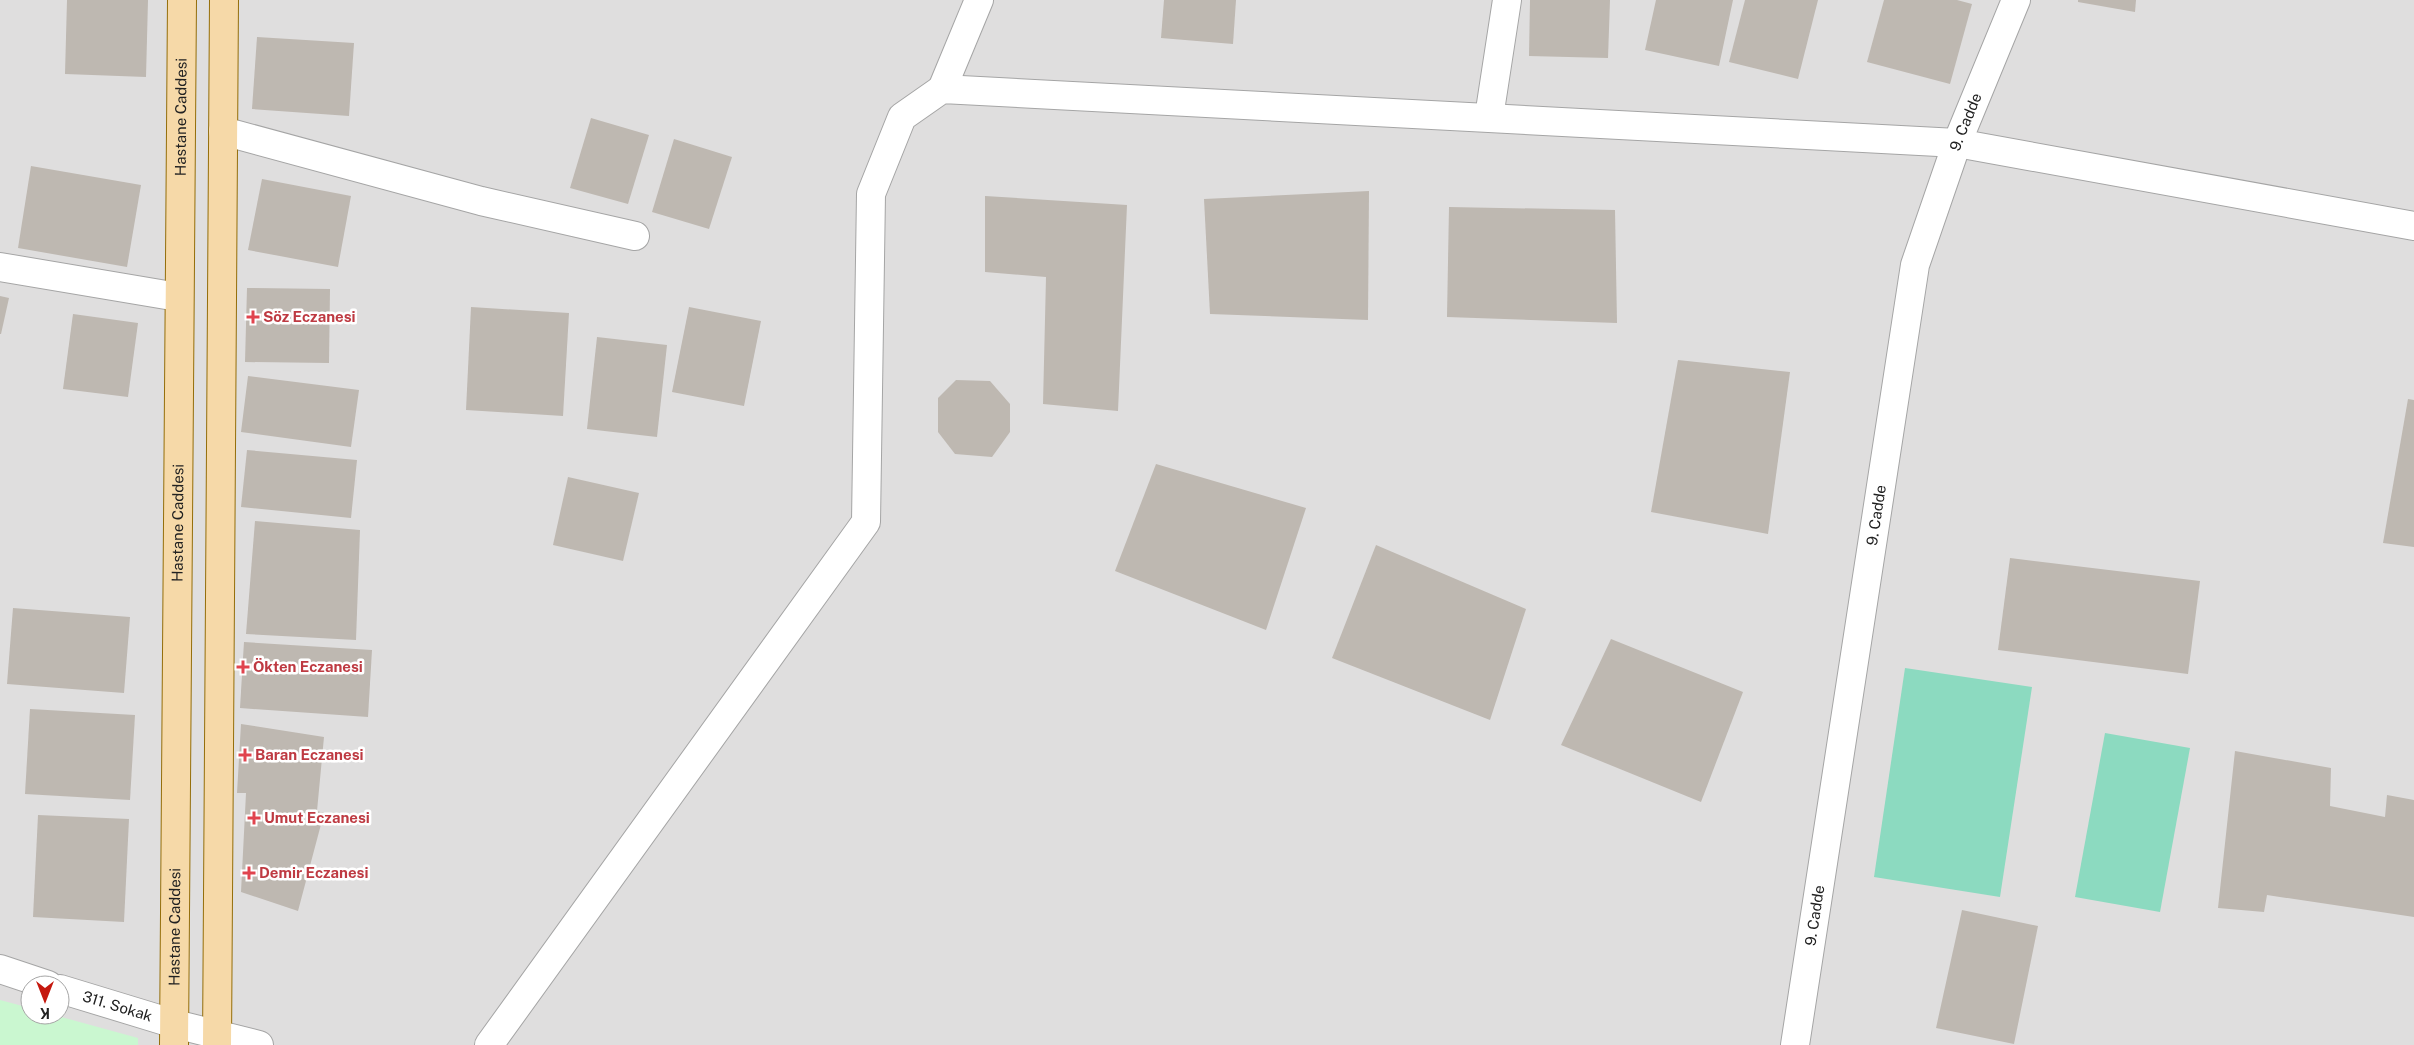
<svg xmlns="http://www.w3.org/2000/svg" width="2414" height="1045" viewBox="0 0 2414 1045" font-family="'Public Sans',sans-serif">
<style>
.residential{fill:#dfdede;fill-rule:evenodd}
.park{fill:#caf7d0}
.pitch{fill:#8cdac0}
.building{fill:#beb8b1}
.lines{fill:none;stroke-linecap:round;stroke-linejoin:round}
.minor-casing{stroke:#a5a5a5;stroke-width:30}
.major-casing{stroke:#946e0a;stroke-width:30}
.minor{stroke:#fff;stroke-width:28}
.major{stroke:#f6d9a8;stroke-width:28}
.health-dot{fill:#e0444e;stroke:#fff;stroke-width:2}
.labels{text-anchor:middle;stroke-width:5;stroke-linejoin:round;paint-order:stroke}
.street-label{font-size:15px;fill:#212121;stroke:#fff}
.health-label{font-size:15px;font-weight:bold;fill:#be3a42;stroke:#fff;text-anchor:start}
</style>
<rect width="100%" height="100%" fill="#f1eee8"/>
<path class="residential" d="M0,0H2414V1045H0ZM30,985H60V1015H30Z"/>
<polygon class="park" points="0,1000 30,1008 30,1015 54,1015 138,1038 138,1045 0,1045"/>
<g class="pitch">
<polygon points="1905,668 2032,687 2000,897 1874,877"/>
<polygon points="2105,733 2190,748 2160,912 2075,897"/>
</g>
<g class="building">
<polygon points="67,0 148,0 146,77 65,74"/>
<polygon points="1164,0 1236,0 1233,44 1161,38"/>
<polygon points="1530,0 1610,0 1608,58 1529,56"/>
<polygon points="1656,0 1733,0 1719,66 1645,50"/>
<polygon points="1745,0 1818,0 1798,79 1729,62"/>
<polygon points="1884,0 1957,0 1972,4 1950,84 1867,62"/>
<polygon points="2078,0 2136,0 2135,12 2078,2"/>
<polygon points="257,37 354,43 349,116 252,109"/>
<polygon points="591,118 649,135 628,204 570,188"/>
<polygon points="674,139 732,157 709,229 652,212"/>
<polygon points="31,166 141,185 127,267 18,248"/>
<polygon points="262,179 351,196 338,267 248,250"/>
<polygon points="1369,191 1368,320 1210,314 1204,199"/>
<polygon points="985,196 1127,205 1118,411 1043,404 1046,277 985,272"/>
<polygon points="1449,207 1615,210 1617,323 1447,317"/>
<polygon points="247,288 330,289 329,363 245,362"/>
<polygon points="0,296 9,298 1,334 0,334"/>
<polygon points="471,307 569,313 563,416 466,410"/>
<polygon points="689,307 761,321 744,406 672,392"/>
<polygon points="73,314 138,323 128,397 63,389"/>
<polygon points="597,337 667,345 657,437 587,429"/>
<polygon points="1678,360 1790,372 1768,534 1651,512"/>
<polygon points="248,376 359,390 351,447 241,432"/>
<polygon points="956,380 990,381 1010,404 1010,432 992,457 955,454 938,432 938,398"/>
<polygon points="2408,399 2414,400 2414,547 2383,543"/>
<polygon points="247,450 357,460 351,518 241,507"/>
<polygon points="1156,464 1306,508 1266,630 1115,571"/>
<polygon points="568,477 639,493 623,561 553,545"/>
<polygon points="255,521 360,530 356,640 246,634"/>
<polygon points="1376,545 1526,609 1490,720 1332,658"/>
<polygon points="2010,558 2200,581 2188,674 1998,650"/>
<polygon points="13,608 130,617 124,693 7,684"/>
<polygon points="1611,639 1743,692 1701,802 1561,745"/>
<polygon points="244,642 372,650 368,717 240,708"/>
<polygon points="30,709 135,715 130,800 25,794"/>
<polygon points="241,724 324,737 317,811 324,813 298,911 241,892 246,793 237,793"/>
<polygon points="2235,751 2331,768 2330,806 2385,817 2387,795 2414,800 2414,917 2267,895 2264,912 2218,908"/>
<polygon points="38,815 129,819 124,922 33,917"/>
<polygon points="1962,910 2038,926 2014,1044 1936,1028"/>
</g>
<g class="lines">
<g class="minor-casing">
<g id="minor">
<polyline points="942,89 979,0"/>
<polyline points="1489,117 1507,0"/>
<polyline points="223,131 481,201 635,236"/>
<polyline points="0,267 178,297"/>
<polyline points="0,969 48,985"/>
<path id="s1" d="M60,989L175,1024L259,1045"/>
<polyline points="489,1045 866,522 871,194 902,117 942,89 1957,143 2414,226"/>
<path id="s2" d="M1795,1045L1915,265L1957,143L2016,0"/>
</g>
</g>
<g class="major-casing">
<g id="major">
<path id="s3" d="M174,1045L182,0"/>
<polyline points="217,1045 224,0"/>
</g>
</g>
<use href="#minor" class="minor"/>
<use href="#major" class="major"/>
</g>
<g class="health-dot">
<path d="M250.5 309.5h5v5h5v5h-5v5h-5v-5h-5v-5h5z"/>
<path d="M240.5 659.5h5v5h5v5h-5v5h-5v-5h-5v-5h5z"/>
<path d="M242.5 747.5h5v5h5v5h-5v5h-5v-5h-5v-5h5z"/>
<path d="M251.5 810.5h5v5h5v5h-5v5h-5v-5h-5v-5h5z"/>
<path d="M246.5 865.5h5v5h5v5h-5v5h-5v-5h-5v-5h5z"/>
</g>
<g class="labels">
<g class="street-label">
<text dy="5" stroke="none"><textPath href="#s3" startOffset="928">Hastane Caddesi</textPath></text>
<text dy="5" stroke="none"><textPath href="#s2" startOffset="941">9. Cadde</textPath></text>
<text dy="5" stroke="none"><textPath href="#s2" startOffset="536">9. Cadde</textPath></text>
<text dy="5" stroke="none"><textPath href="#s3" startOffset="522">Hastane Caddesi</textPath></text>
<text dy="5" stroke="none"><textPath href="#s2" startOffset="131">9. Cadde</textPath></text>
<text dy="5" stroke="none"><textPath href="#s3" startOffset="118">Hastane Caddesi</textPath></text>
<text dy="5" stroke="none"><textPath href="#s1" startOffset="60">311. Sokak</textPath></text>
</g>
<g class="health-label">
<text x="263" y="322">Söz Eczanesi</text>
<text x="253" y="672">Ökten Eczanesi</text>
<text x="255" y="760">Baran Eczanesi</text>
<text x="264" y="823">Umut Eczanesi</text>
<text x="259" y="878">Demir Eczanesi</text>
</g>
</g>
<g transform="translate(45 1000) rotate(180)"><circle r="24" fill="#ffffff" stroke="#a6a6a6"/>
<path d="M0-4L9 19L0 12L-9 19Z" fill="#c5180e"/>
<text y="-8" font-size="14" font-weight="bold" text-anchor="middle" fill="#212121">K</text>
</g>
</svg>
